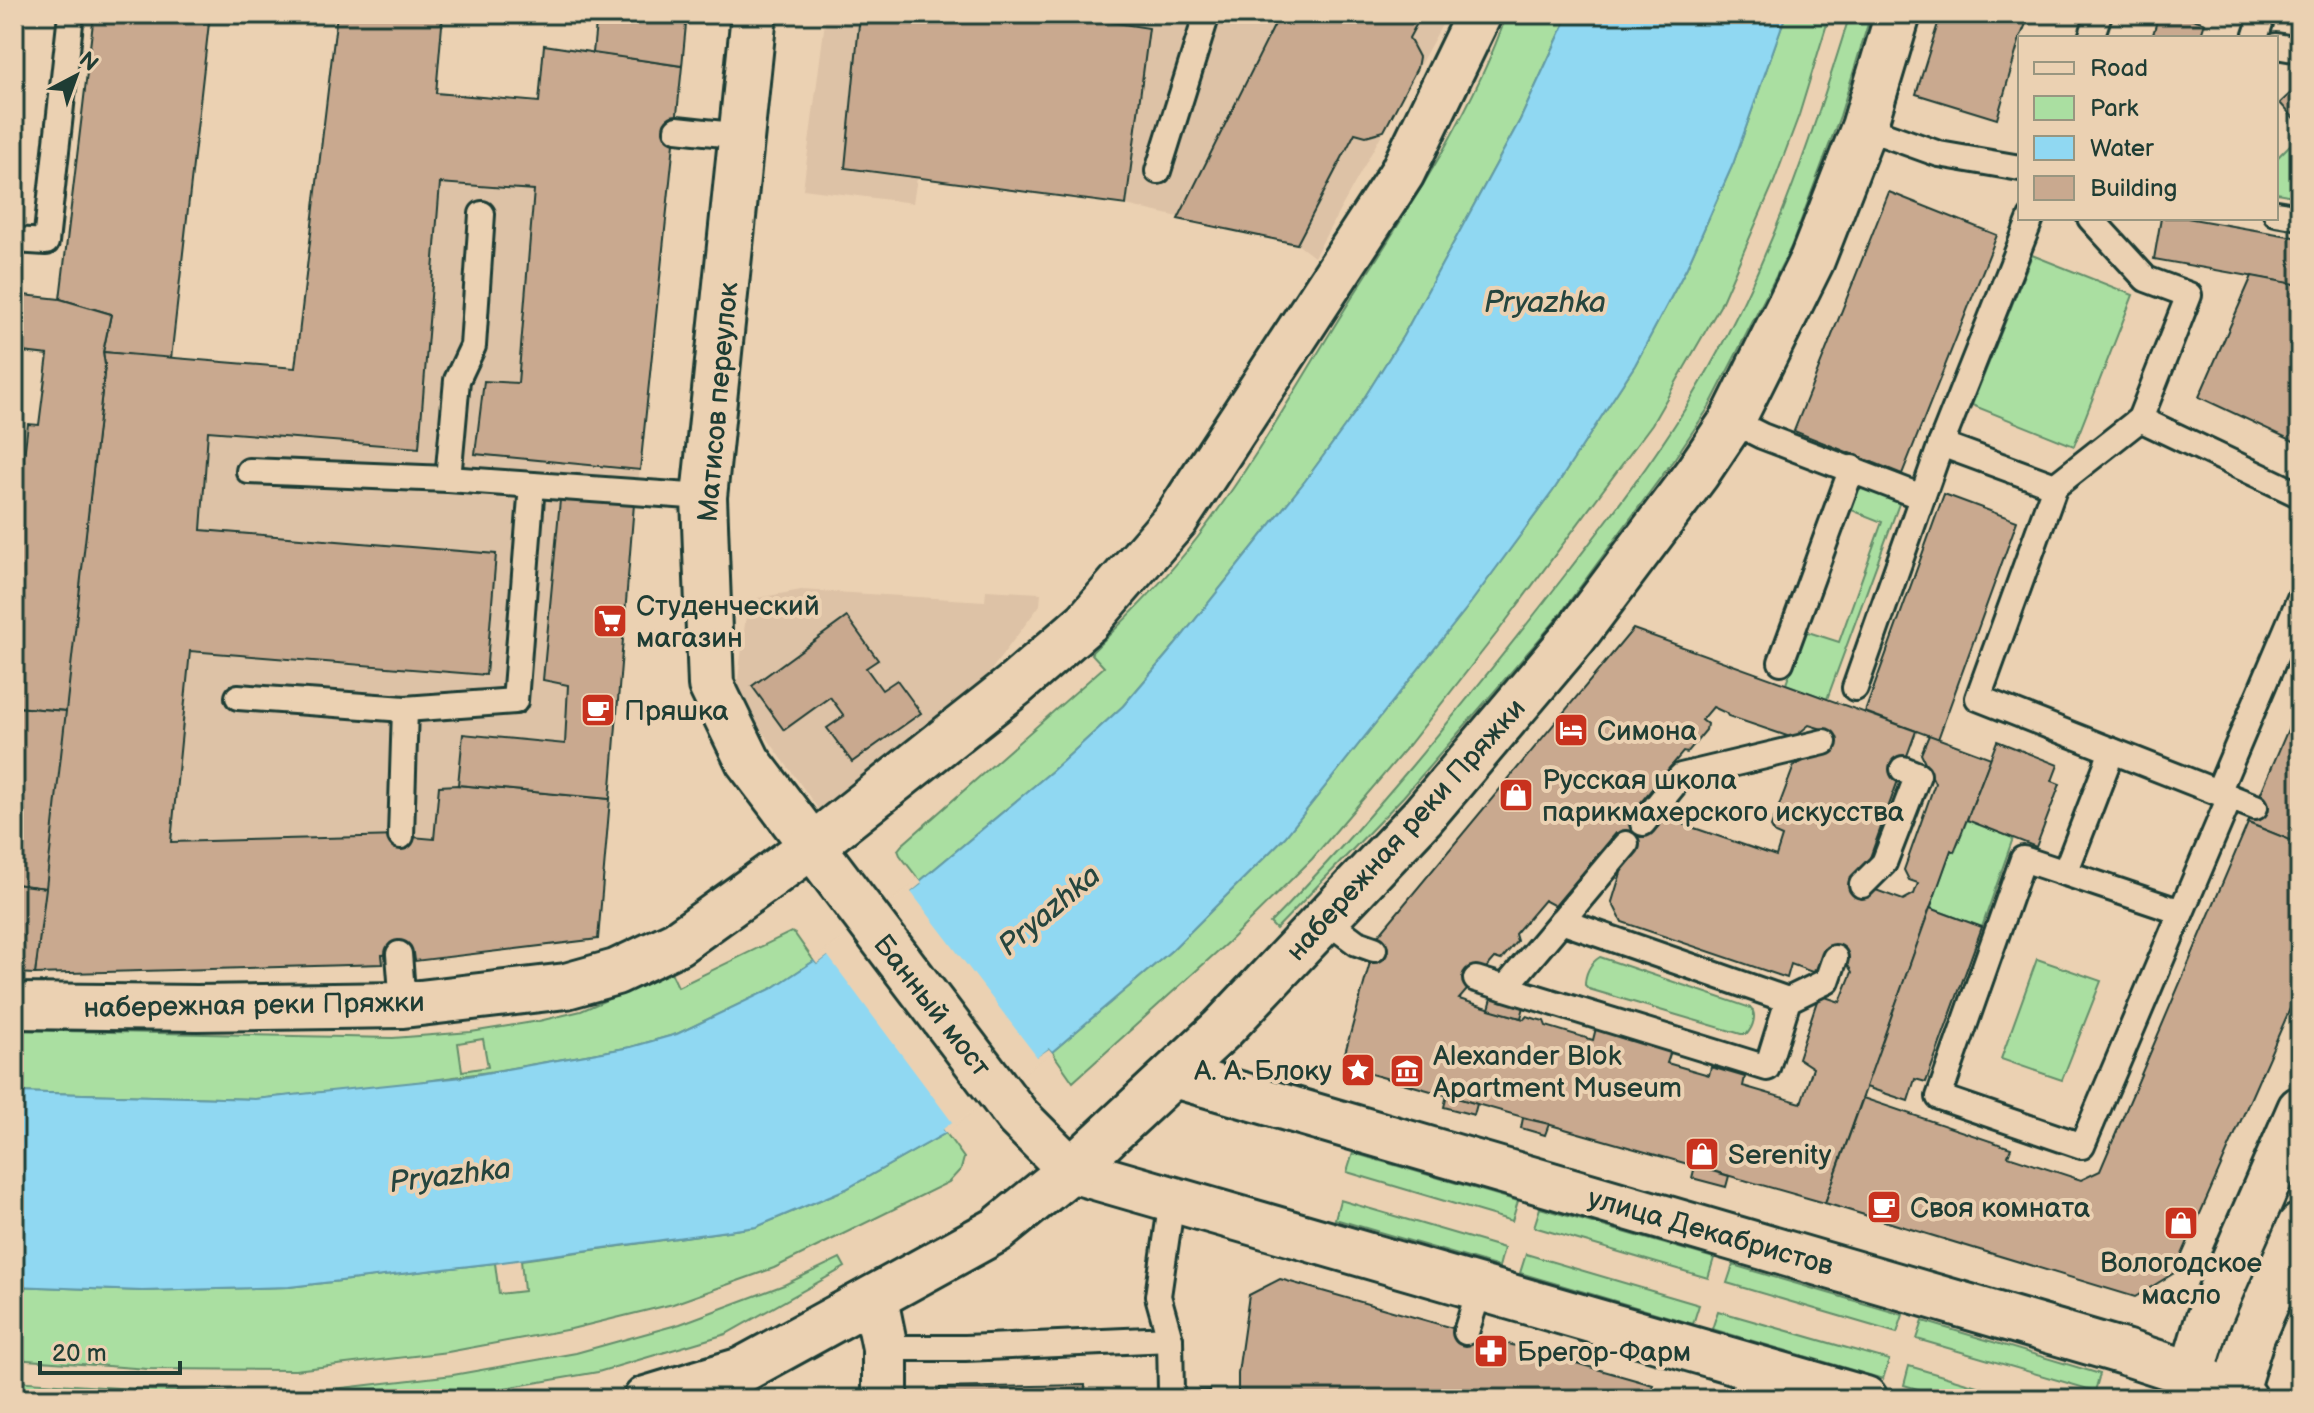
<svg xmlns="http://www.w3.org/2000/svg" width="2314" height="1413" viewBox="0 0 2314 1413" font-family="'Balsamiq Sans',sans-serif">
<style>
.built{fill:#ddc2a6}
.green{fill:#aadfa1;stroke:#648e6a;stroke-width:2;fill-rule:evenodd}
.water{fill:#90d8f2;stroke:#639aa6;stroke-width:2}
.pier{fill:#ebd1b2}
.building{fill:#c9a98f;stroke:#1f3d34;stroke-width:2;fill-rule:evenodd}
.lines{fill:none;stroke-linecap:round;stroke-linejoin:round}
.lane-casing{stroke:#1f3d34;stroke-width:30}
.street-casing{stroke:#1f3d34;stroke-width:50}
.secondary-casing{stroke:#1f3d34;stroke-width:50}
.lane{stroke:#ebd1b2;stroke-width:24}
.street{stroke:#ebd1b2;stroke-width:44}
.secondary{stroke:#ebd1b2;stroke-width:44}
.labels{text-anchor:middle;stroke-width:8;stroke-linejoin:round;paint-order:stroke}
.street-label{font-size:28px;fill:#1f3d34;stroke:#ebd1b2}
.poi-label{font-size:28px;fill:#1f3d34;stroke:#ebd1b2;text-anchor:start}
.water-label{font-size:30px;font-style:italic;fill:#25453e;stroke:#ebd1b2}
</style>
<rect width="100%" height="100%" fill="#ebd1b2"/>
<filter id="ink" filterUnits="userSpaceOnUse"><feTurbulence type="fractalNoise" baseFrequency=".0125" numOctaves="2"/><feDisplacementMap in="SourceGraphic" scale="16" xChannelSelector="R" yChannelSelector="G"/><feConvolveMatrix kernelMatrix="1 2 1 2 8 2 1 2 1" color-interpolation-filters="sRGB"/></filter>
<g filter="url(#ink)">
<g class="built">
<polygon points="337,14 443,14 437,93 539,101 544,45 593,53 640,470 634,504 598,939 383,964 14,973 14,884 171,359 295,368"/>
<polygon points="826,14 1448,14 1314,257 1297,244 1126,205 917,178 913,203 803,189"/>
<polygon points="801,590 985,601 986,590 1041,593 1040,605 949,726 824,817 736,695 748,600"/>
</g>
<g class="green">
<path d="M1507,14H1569L1520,120L1403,336L1354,414L1305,481L1175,645L1123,706L1052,771L920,881L900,855L898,850L902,845L1104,667L1091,653C1129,616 1166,579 1198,537C1256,461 1302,377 1353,296C1410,206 1471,116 1507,14Z"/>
<polygon points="1786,14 1830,14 1799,115 1774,182 1720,306 1652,424 1497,633 1409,745 1312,859 1228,942 1073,1082 1052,1052 1172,950 1285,837 1466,609 1553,491 1635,365 1687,267 1733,164"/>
<path d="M1850,14H1871L1840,116L1791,247L1709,407L1675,458L1555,621L1403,797L1276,929L1270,923C1369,822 1458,712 1545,601C1599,531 1656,460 1700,384C1768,268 1811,141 1850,14Z"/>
<polygon points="2300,135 2300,197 2276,193 2276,159"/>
<polygon points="2032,255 2133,295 2074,446 1972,405"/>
<polygon points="1858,484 1900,501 1827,699 1786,684 1805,631 1839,642 1882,522 1849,509"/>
<polygon points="1967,820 2013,838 1982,927 1930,908 1951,850 1955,851"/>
<path d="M791,932L795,934L814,961L773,988L677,1034L631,1047L489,1072L398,1085L255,1099L14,1092V1030L393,1038L471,1032L539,1021L581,1011L671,972L678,987ZM483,1039L488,1067L462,1071L458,1043Z"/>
<path d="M1600,957L1751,1008C1757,1015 1753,1027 1747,1034H1741L1589,989L1585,985C1585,974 1590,963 1600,957Z"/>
<polygon points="2037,959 2101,981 2062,1080 2001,1059"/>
<polygon points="946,1133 964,1158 961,1169 949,1182 774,1268 673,1304 571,1329 448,1352 295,1370 148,1369 14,1359 14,1286 142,1291 289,1287 495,1263 499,1294 524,1291 521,1260 756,1227 846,1189"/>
<polygon points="1353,1153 1518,1201 1512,1221 1347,1172"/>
<polygon points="1340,1200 1504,1248 1499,1267 1335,1219"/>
<polygon points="1540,1208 1714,1258 1708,1278 1534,1227"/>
<polygon points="1526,1254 1699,1305 1693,1324 1520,1273"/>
<polygon points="840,1258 845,1267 726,1334 598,1372 441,1399 14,1399 14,1381 148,1390 291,1394 453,1375 576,1353 680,1324 784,1285"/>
<polygon points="1733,1265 1903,1315 1897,1333 1727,1283"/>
<polygon points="1718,1311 1889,1360 1883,1379 1712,1329"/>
<polygon points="1923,1321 2100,1374 2095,1391 1917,1339"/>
<polygon points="1909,1366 2021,1399 1951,1399 1904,1385"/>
</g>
<polygon class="water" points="1569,14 1786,14 1733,164 1687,267 1635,365 1553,491 1466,609 1285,837 1172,950 1052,1052 1049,1049 944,1130 946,1133 846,1189 756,1227 495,1263 289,1287 142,1291 14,1286 14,1092 255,1099 463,1077 631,1047 677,1034 773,988 814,961 817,964 921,884 920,881 1052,771 1123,706 1175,645 1305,481 1354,414 1403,336 1520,120"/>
<polygon class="pier" points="917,877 922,883 911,892 1037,1057 1049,1049 1054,1055 1048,1054 955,1125 949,1130 948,1136 943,1129 952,1122 828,956 817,964 812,957 817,958 916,882"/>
<g class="building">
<polygon points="94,14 210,14 171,359 103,352 111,314 60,299"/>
<polygon points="337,14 443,14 436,93 539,102 544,45 682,66 640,470 475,454 484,381 518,383 534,190 440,183 419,448 208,431 201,530 496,554 486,675 190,651 171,842 401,836 434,839 439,786 458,785 610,799 598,939 415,961 414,953 382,955 383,964 35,974 105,365 103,352 295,368"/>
<polygon points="597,14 687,14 682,66 593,53"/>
<polygon points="860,14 1059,14 1149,28 1126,205 845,168"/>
<polygon points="1280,14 1422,14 1409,38 1419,57 1417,68 1384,131 1366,136 1355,133 1297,244 1178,219"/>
<polygon points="1941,14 2030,14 2020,38 1997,119 1916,94"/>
<polygon points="2159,14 2177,14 2205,23 2200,38 2152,38"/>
<polygon points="2300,84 2300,125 2280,103"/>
<polygon points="1889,192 1997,235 1902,474 1794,431"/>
<polygon points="2161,218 2187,218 2300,238 2300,285 2154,259"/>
<polygon points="2252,276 2300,285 2300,444 2199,397"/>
<polygon points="14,294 60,299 111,314 103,352 105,365 66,711 14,707 14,538 28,424 39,425 48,355 14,351"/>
<polygon points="1944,494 2017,521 1938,739 1865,712"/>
<polygon points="560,500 634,504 610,799 458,785 463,734 565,744 568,685 543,680"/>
<polygon points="847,617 878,660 866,668 882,690 897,680 921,713 852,762 827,728 844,716 830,697 784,730 752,686"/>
<path d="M1633,629L1916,731L1868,863L1861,867L1856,883L1862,885L1903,900L1914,894L1918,883L1909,880L1904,870L1935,783L1921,754L1929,735L1991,758L1954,852L1951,850L1825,1203L1350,1068L1343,1060L1377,937ZM1713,707L1726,713L1728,716L1793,738L1809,725L1829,731L1820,752L1794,766L1771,827L1775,834L1782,837L1776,856L1665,818L1653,832H1643L1641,802L1683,752L1687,753L1706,730L1707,724L1702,720ZM1616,833L1626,835L1623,866L1612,902L1622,922L1787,978L1791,964L1812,972L1821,966L1846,962L1852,972L1840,1002L1819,995L1798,1058L1813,1068L1801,1103L1743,1086L1745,1077L1711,1067L1709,1075L1667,1063L1671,1051L1596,1028L1593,1040L1546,1026L1544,1021L1536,1019L1527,1016L1524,1019L1459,999L1495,958L1501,960L1517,941L1515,934L1544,900L1555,906Z"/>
<polygon points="2300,701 2300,844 2248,823"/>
<polygon points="14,707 66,711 46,888 14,884"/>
<polygon points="1997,741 2058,765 2052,781 2060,784 2036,847 1967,820"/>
<polygon points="2248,823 2300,844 2300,986 2174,1273 2135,1297 1825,1203 1863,1098 2011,1148 2008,1156 2081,1180 2100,1171"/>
<polygon points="14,884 46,888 35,974 14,973"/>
<polygon points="1930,908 1982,927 1926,1082 1915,1079 1908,1101 1866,1087"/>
<polygon points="1492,998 1524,1007 1521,1018 1489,1009"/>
<polygon points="1447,1095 1477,1104 1474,1115 1444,1107"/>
<polygon points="1523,1118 1549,1124 1545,1135 1521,1128"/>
<polygon points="1695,1166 1729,1176 1726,1187 1692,1178"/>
<polygon points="1280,1279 1653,1385 1649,1399 1306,1399 1287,1393 1287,1399 1238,1399 1238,1373 1249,1295"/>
<polygon points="1085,1385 1085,1394 1210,1390 1210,1396 1238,1397 1238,1399 939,1399 940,1388"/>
</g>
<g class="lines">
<g class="lane-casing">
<g id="lane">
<polyline points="2091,38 2099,14"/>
<polyline points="2255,38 2263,14"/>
<polyline points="2276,46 2300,50"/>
<polyline points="1864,127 1939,154 2020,168"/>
<polyline points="677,129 742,136"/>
<polyline points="1158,171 1207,14"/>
<polyline points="2276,213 2300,217"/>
<polyline points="2090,218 2146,279 2189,295 2140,419 2300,495"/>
<polyline points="14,240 46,242 71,14"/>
<polyline points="1732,421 1762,436 1922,497"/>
<polyline points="1941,444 2055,486 2140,419"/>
<polyline points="249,471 448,479 704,497"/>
<polyline points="448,479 457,380 473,346 482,214"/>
<polyline points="2055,486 1978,698 2255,807"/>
<polyline points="1781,662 1852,468"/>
<polyline points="1855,688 1941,444 2031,218"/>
<polyline points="238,697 405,709 515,701 532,485"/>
<polyline points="2112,751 2065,873 2181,912"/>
<polyline points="2218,792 2300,598"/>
<polyline points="1643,823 1681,776 1824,742"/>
<polyline points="401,836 405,709"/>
<polyline points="2065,873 2023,859 1939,1097 2082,1146 2230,797"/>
<polyline points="1862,885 1884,863 1918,775 1903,769"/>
<polyline points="1326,920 1357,943 1374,949"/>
<polyline points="1561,921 1788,1000"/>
<polyline points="399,954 403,1005"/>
<polyline points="1476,979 1767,1068 1788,1000 1827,981 1835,958"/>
<polyline points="1505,988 1626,844"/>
<polyline points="1466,1332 1480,1288"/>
<polyline points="885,1348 965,1348 1170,1339"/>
<polyline points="1171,1391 1170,1339 1158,1296 1172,1200"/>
<polyline points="1742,1399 1751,1367"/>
</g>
</g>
<g class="street-casing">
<g id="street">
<polyline points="754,14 704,497 711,685 748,761 1018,1117 1071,1170"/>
<polyline points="14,1006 197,1008 403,1005 566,986 616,972 677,943 812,846 1016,684 1087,622 1176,519 1402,173 1479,14"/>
<polyline points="875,1299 885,1348 885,1399"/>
<polyline points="2192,1374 2208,1320 2300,1109"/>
<polyline points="2234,1394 2252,1336 2300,1226"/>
</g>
</g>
<g class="secondary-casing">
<g id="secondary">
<polyline points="1174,1075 2124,1352 2192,1374 2244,1399"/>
<polyline points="1071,1170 1865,1399"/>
<polyline points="646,1399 742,1370 997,1230 1071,1170 1222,1029 1422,817 1574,637 1697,473 1732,421 1812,260 1864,127 1898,14"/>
</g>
</g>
<use href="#lane" class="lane"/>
<use href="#street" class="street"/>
<use href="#secondary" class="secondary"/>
</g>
</g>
<defs>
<g id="supermarket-square" transform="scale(1.8)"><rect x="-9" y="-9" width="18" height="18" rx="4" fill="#c8321e" stroke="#ebd1b2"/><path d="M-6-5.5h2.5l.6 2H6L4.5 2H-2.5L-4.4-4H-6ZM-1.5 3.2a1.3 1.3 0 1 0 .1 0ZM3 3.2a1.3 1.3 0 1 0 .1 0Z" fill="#fff"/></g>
<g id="cafe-square" transform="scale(1.8)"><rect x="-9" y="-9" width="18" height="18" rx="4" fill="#c8321e" stroke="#ebd1b2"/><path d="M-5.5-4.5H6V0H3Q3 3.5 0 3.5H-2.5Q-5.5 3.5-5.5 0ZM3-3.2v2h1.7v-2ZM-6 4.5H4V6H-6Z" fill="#fff"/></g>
<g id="hotel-square" transform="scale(1.8)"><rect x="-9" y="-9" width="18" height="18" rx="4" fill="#c8321e" stroke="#ebd1b2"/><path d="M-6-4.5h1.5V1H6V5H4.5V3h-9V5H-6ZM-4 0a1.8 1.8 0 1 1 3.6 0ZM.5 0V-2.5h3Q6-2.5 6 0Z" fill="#fff"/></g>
<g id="shop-square" transform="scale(1.8)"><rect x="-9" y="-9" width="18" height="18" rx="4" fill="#c8321e" stroke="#ebd1b2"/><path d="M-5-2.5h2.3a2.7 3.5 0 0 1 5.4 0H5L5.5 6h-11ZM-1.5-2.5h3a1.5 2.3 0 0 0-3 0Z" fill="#fff"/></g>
<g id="sight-square" transform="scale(1.8)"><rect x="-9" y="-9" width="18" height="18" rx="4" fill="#c8321e" stroke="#ebd1b2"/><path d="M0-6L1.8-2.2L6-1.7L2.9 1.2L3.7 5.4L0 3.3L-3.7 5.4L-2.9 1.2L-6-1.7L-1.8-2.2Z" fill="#fff"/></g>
<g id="museum-square" transform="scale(1.8)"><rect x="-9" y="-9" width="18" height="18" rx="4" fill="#c8321e" stroke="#ebd1b2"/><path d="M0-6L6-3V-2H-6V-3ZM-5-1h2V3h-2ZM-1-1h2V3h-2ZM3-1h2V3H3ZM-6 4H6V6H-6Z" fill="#fff"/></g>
<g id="pharmacy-square" transform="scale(1.8)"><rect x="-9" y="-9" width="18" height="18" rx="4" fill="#c8321e" stroke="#ebd1b2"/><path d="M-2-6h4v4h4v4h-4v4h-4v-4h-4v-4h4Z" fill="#fff"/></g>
</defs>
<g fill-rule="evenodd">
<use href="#supermarket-square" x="610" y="621"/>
<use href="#cafe-square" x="598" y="710"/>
<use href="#hotel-square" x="1571" y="730"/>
<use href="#shop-square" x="1516" y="795"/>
<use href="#sight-square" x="1358" y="1070"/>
<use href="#museum-square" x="1407" y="1071"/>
<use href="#shop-square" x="1702" y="1154"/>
<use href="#cafe-square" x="1884" y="1207"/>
<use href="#shop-square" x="2181" y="1223"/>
<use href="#pharmacy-square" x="1491" y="1351"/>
</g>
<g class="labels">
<g class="street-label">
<text transform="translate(717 402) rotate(-85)" y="10">Матисов переулок</text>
<text transform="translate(1405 829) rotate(-48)" y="10">набережная реки Пряжки</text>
<text transform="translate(254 1004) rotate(-1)" y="10">набережная реки Пряжки</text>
<text transform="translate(933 1005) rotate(52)" y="10">Банный мост</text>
<text transform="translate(1711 1231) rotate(16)" y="10">улица Декабристов</text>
</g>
<g class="poi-label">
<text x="636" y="615">Студенческий<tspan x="636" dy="32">магазин</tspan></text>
<text x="624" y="720">Пряшка</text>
<text x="1597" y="740">Симона</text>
<text x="1542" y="789">Русская школа<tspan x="1542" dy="32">парикмахерского искусства</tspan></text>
<text x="1433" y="1065">Alexander Blok<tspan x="1433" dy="32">Apartment Museum</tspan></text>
<text x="1332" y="1080" text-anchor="end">А. А. Блоку</text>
<text x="1728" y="1164">Serenity</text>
<text x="1910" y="1217">Своя комната</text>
<text x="2181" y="1272" text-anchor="middle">Вологодское<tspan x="2181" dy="32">масло</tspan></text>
<text x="1517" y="1361">Брегор-Фарм</text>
</g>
<g class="water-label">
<text x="1545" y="312">Pryazhka</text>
<text transform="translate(1049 910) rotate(-40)" y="10">Pryazhka</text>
<text transform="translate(450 1175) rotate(-7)" y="10">Pryazhka</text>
</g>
</g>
<rect width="2314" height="1413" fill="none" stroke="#ebd1b2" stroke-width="48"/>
<rect x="24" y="24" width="2266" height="1365" fill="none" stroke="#1f3d34" stroke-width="3" filter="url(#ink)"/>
<rect x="2018" y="36" width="260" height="184" fill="#ebd1b2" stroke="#999680" stroke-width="2"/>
<rect x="2034" y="62" width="40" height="12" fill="#ebd1b2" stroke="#999680" stroke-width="2"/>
<text x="2090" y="76" font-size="24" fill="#1f3d34">Road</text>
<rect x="2034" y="96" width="40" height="24" fill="#aadfa1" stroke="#999680" stroke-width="2"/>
<text x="2090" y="116" font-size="24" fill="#1f3d34">Park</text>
<rect x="2034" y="136" width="40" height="24" fill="#90d8f2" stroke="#999680" stroke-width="2"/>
<text x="2090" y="156" font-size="24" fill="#1f3d34">Water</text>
<rect x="2034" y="176" width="40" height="24" fill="#c9a98f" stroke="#999680" stroke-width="2"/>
<text x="2090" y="196" font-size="24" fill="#1f3d34">Building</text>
<g transform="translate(76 76) rotate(41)" stroke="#ebd1b2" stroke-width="6" paint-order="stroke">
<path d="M0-6L14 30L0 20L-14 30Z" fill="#1f3d34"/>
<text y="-12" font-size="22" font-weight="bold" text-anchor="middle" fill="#1f3d34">N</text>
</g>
<path d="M40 1361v12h140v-12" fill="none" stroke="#1f3d34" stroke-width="4"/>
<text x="52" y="1361" font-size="24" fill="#1f3d34" stroke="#ebd1b2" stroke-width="6" paint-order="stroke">20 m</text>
</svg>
